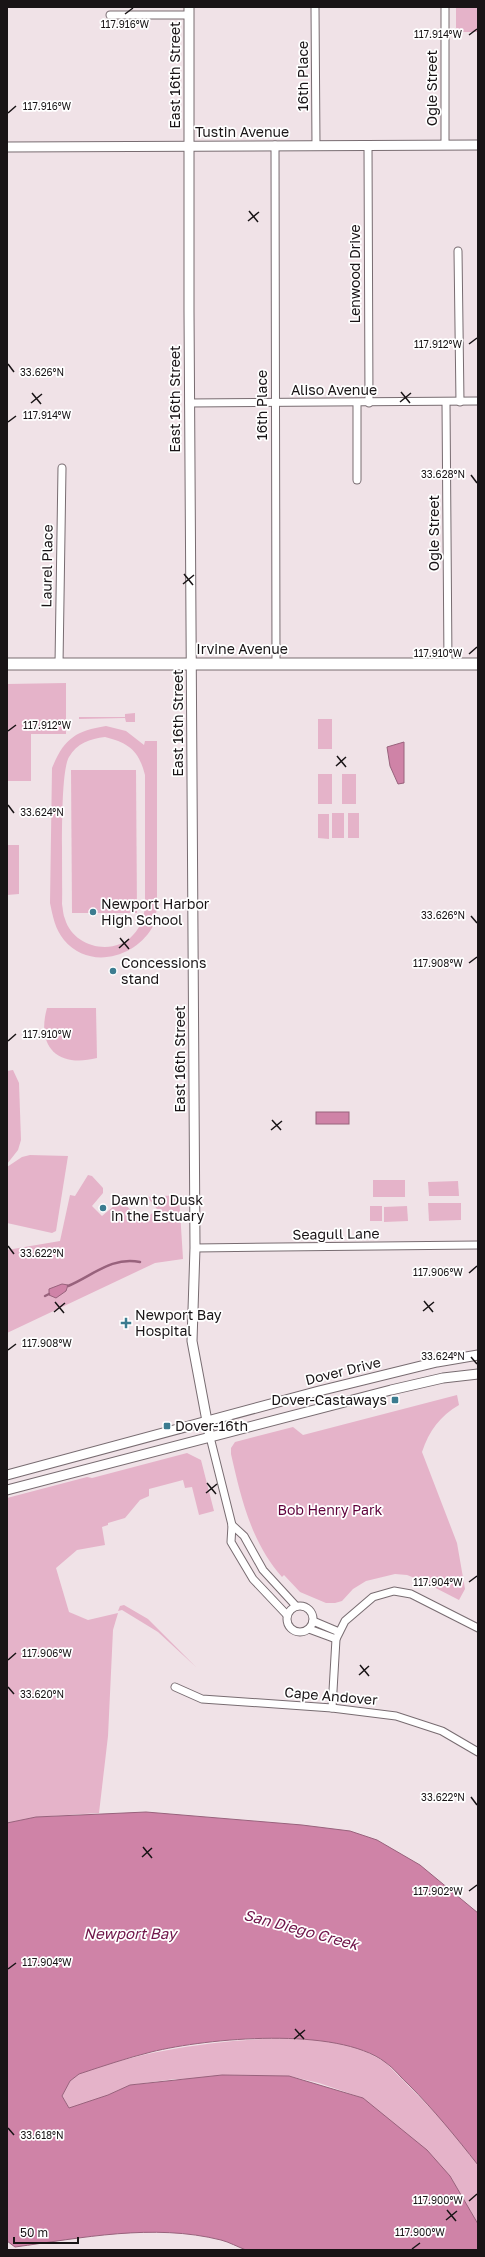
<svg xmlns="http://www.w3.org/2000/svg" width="485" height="2257" viewBox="0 0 485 2257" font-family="'Golos Text',sans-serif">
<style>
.green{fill:#e5b3c9;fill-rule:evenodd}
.water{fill:#cf83a7;stroke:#98627c}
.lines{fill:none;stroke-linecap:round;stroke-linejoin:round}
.stream{stroke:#98627c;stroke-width:2.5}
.minor-casing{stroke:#786c71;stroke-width:9}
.tertiary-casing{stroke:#786c71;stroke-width:11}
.secondary-casing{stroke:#786c71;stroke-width:13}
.minor{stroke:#fff;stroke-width:7}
.tertiary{stroke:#fff;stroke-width:9}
.secondary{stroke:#fff;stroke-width:11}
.ticks{fill:none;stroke:#191416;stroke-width:1.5}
.poi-dot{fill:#3c7c90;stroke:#fff;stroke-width:1.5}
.labels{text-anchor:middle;stroke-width:3.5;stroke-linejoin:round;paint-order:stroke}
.street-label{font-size:14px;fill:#191416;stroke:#fff}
.poi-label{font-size:14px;fill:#191416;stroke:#fff;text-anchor:start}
.park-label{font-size:14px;fill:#5f003b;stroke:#fff}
.water-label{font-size:15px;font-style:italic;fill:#6f1449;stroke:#fff}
.ticks-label{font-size:10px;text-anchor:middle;fill:#191416;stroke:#fff;stroke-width:3.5;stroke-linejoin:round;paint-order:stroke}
</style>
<rect width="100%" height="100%" fill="#f0e2e7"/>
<g class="green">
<rect x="456" y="7" width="22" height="25"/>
<polygon points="66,683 66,734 31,734 31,781 7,781 7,684"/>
<polygon points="135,713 135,722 126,722 125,718 79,719 79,717 125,717 125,714"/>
<rect x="318" y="719" width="14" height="30"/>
<path d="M106,726L126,731L144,745L145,741H157V907C156,914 155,922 152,928C134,958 89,970 64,940C55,929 53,917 50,903L52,768C64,739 75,731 106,726ZM105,737C129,743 139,751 145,775V908C143,918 141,927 133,935C113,957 73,947 65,919C63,915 63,909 62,904C63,877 59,774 69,757C77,743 90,739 105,737Z"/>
<polygon points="71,770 136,770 137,913 72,913"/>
<rect x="318" y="774" width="14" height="30"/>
<rect x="342" y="774" width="14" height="30"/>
<rect x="332" y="813" width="12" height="25"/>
<rect x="348" y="813" width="11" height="25"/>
<polygon points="318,814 329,814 329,839 318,838"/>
<polygon points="7,845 19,845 19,894 7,895"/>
<path d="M47,1008H96L97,1058C58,1068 36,1047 47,1008Z"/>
<polygon points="13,1070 19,1083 21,1140 18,1150 7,1164 7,1071"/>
<polygon points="30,1155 68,1156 56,1231 52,1233 7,1223 7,1167 22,1157"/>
<polygon points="88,1175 92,1176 103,1188 103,1193 92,1206 102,1216 121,1200 142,1222 157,1209 147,1197 179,1195 183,1259 155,1263 7,1333 7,1250 60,1241 70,1195 75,1196"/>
<rect x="373" y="1180" width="32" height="17"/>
<polygon points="458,1181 459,1196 429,1196 428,1182"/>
<polygon points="428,1203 461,1203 461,1220 429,1221"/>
<rect x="370" y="1206" width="12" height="15"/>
<polygon points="407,1206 408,1221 384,1222 384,1207"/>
<path d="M457,1395L459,1405C440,1416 429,1431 422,1452L457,1543L465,1589L459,1600L420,1580L407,1575L395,1574L366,1581L353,1589L342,1601L335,1603H326L300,1592L284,1575L282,1577C251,1542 241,1498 231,1454V1448L235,1442L293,1427L303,1435Z"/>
<polygon points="187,1453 201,1460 214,1511 199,1515 192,1487 185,1488 183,1480 149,1489 149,1496 140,1500 125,1518 108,1523 108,1525 102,1527 105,1545 77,1550 56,1568 69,1612 88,1620 118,1613 113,1630 108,1736 99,1813 36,1817 7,1823 7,1498 87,1477 92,1478"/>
<polygon points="124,1605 148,1619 196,1667 158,1632 122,1610 118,1611 120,1606"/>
<path d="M276,2038L334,2041L359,2048L385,2062L443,2121L478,2165V2224L450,2176L363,2098L319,2083L289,2076L222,2075L194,2079H175L130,2085L108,2095L70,2109L62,2096L70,2081L79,2074C146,2050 205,2042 276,2038Z"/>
</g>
<g class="water">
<polygon points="404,742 404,783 398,784 390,766 387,747"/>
<rect x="316" y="1112" width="33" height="12"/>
<polygon points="62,1284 68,1285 66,1291 56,1298 49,1295 49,1289"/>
<path d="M146,1812L302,1825L350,1831L377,1840L420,1865L478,1913V2165C456,2137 434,2110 409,2085C401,2078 394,2068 385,2062C337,2026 208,2038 151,2052C127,2058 103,2066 79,2074L70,2081L62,2096L69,2108L108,2095L130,2085L222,2075L289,2076L363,2098L427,2150L450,2176L478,2224V2250H246C238,2247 229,2242 221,2240C153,2223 82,2238 15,2247L7,2241V1823L36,1817Z"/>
</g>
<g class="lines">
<g class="stream">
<path d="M68,1286C92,1276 112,1256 140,1262"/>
<polyline points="45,1296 49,1294"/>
</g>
<g class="minor-casing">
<g id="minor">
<polyline points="315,7 316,146"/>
<polyline points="445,7 445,145"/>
<polyline points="110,15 189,15"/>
<polyline points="275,145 276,664"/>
<polyline points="368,145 369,403"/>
<polyline points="458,251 460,402"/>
<polyline points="446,402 448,664"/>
<polyline points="189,403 478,401"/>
<polyline points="357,480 357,403"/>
<polyline points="59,664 62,468"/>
<polyline points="195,1248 478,1245"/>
<polyline points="210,1437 232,1525 231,1542 253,1579 287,1615"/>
<polyline points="232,1525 244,1536 263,1570 296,1606"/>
<circle cx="300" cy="1619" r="13"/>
<polyline points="313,1621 339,1632"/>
<polyline points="309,1629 336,1639"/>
<polyline points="175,1687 202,1699 332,1708 396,1716 442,1731 478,1752"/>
<polyline points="332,1708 336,1639 345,1621 373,1597 394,1591 411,1594 478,1628"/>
</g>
</g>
<g class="tertiary-casing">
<g id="tertiary">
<polyline points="189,7 189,311 195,1248 192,1341 210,1437"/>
<polyline points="7,147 478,145"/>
<polyline points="7,1475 319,1391 437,1362 478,1355"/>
<polyline points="7,1490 391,1390 443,1378 478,1374"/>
</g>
</g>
<g class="secondary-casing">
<polyline id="secondary" points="7,664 478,664"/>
</g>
<use href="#minor" class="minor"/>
<use href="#tertiary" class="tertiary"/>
<use href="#secondary" class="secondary"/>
</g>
<path class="ticks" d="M125,14L133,8M469,35L477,29M8,113L16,106M249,211L258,222M248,221L259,212M469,344L477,338M8,364L14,372M401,392L410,403M32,393L41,404M400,402L411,393M31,403L42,394M8,422L16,416M471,475L477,483M184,574L193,585M183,584L194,575M469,654L477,647M8,731L16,725M337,756L346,767M336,766L346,757M8,805L14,813M471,916L477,923M120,938L129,949M119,948L129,939M469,963L477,957M8,1041L16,1034M272,1120L281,1130M271,1130L282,1121M8,1246L14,1254M469,1273L477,1266M424,1301L433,1312M55,1302L64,1313M423,1311L434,1302M54,1312L65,1303M8,1350L16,1344M471,1357L477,1364M207,1483L216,1494M206,1493L217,1484M469,1582L477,1576M8,1660L16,1653M360,1665L369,1676M359,1675L369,1666M8,1687L14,1694M471,1797L477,1805M143,1847L152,1858M142,1857L152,1848M469,1891L477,1885M8,1969L16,1963M295,2029L304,2039M294,2039L305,2030M8,2128L14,2135M469,2201L477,2194M447,2210L456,2221M446,2220L457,2211M412,2249L420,2243"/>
<g class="poi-dot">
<circle cx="93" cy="912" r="4"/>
<circle cx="113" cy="971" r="4"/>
<circle cx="103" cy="1208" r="4"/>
<path d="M124 1317h4v4h4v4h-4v4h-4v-4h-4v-4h4z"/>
<rect x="391" y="1396" width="8" height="8" rx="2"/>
<rect x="163" y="1422" width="8" height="8" rx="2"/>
</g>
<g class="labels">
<g class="street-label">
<text transform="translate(175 75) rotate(-90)" y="5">East 16th Street</text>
<text transform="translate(303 76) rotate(-90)" y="5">16th Place</text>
<text transform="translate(432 88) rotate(-90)" y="5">Ogle Street</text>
<text x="242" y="137">Tustin Avenue</text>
<text transform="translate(355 274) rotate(-90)" y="5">Lenwood Drive</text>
<text x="334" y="395">Aliso Avenue</text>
<text transform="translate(175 399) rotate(-90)" y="5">East 16th Street</text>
<text transform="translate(262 405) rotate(-90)" y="5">16th Place</text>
<text transform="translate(434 533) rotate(-90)" y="5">Ogle Street</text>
<text transform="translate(47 566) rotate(-89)" y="5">Laurel Place</text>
<text x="242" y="654">Irvine Avenue</text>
<text transform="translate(178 723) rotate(-90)" y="5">East 16th Street</text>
<text transform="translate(180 1059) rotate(-90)" y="5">East 16th Street</text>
<text transform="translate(336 1234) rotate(-1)" y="5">Seagull Lane</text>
<text transform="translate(343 1371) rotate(-14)" y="5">Dover Drive</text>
<text transform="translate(331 1696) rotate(5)" y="5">Cape Andover</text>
</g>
<g class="poi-label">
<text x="101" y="909">Newport Harbor<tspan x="101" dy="16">High School</tspan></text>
<text x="121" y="968">Concessions<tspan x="121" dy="16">stand</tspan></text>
<text x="111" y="1205">Dawn to Dusk<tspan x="111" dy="16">in the Estuary</tspan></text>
<text x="135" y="1320">Newport Bay<tspan x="135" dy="16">Hospital</tspan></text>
<text x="387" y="1405" text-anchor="end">Dover-Castaways</text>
<text x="175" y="1431">Dover-16th</text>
</g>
<g class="park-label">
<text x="330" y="1515">Bob Henry Park</text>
</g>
<g class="water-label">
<text transform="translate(301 1930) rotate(15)" y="5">San Diego Creek</text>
<text x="130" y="1939">Newport Bay</text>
</g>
</g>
<g class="ticks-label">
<text x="125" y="28">117.916°W</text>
<text x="438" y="38">117.914°W</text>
<text x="47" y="110">117.916°W</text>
<text x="438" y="348">117.912°W</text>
<text x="42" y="376">33.626°N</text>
<text x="47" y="419">117.914°W</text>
<text x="443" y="478">33.628°N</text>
<text x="438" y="657">117.910°W</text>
<text x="47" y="729">117.912°W</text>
<text x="42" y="816">33.624°N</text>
<text x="443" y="919">33.626°N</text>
<text x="438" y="967">117.908°W</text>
<text x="47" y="1038">117.910°W</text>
<text x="42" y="1257">33.622°N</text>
<text x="438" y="1276">117.906°W</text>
<text x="47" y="1347">117.908°W</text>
<text x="443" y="1360">33.624°N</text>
<text x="438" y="1586">117.904°W</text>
<text x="47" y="1657">117.906°W</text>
<text x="42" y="1698">33.620°N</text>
<text x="443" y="1801">33.622°N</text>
<text x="438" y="1895">117.902°W</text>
<text x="47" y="1966">117.904°W</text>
<text x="42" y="2139">33.618°N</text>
<text x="438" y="2204">117.900°W</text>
<text x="420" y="2236">117.900°W</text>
</g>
<rect width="485" height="2257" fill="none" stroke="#191416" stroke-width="16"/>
<path d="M14 2237v6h64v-6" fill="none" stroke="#191416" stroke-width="2"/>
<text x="20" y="2237" font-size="12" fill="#191416" stroke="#ffffff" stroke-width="3" paint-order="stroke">50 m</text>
</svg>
